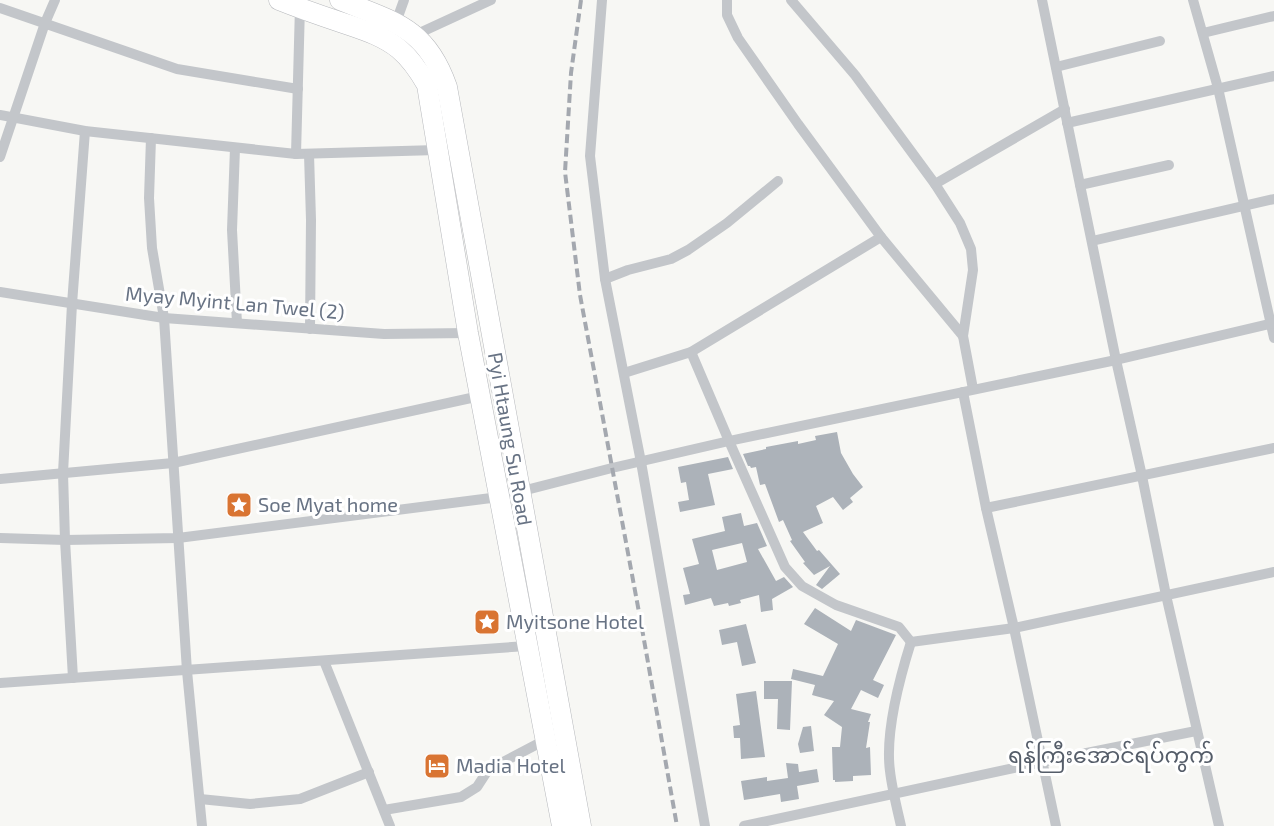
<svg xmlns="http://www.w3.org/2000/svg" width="1274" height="826" viewBox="0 0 1274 826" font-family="'Exo 2','Noto Sans Myanmar',sans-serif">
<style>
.building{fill:#acb2b9;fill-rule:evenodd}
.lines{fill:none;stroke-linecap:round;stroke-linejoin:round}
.highway-casing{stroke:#b6b8bc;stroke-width:21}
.street{stroke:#c3c6ca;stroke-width:10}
.highway{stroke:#fff;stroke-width:20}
.rail{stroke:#a4a8af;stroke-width:4;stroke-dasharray:9 4.5;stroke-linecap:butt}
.labels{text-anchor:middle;stroke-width:6;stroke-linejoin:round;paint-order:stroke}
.street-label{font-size:20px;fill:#687384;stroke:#fff}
.poi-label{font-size:20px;fill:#687384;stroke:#fff;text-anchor:start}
.quarter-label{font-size:22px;fill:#555d69;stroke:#fff}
</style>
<rect width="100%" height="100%" fill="#f7f7f4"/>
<g class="building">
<polygon points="837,432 841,453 853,474 863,487 850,498 853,502 843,510 833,497 816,506 823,523 803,532 817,551 819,550 840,574 822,589 816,585 830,566 814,575 803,563 805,562 790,541 792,540 783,520 779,522 765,484 760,485 756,467 751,468 750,466 748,466 743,454 766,449 766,447 798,441 798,444 816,440 815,436"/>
<polygon points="728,457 733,469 708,474 715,505 680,512 678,502 689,500 686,482 681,483 678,467"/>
<path d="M741,513L744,526L757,523L767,546L758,549L776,581L784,577L793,587L772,599L773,610L761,612L759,595L740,600L741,603L729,606L728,603L714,606L711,598L685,605L683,595L690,594L683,568L699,564L692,539L725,531L722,517ZM742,543L747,562L717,570L712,550Z"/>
<polygon points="815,608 851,631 856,620 896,635 873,680 884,685 878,698 861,690 851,709 871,714 868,722 870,722 866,748 870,747 871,775 853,776 853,781 835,782 835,780 833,780 832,747 840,747 842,727 824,715 834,701 812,695 815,685 791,679 793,669 823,676 838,644 804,624"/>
<polygon points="746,624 756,663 742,666 737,642 722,645 719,630"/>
<polygon points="764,681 792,681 790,730 777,729 778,699 764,699"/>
<polygon points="756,691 765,757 741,759 740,738 734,738 733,726 740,725 736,694"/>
<polygon points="811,726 814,751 800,753 798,744 803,727"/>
<polygon points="786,763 798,764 799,772 817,769 819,782 797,786 799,799 781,802 780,794 744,800 741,781 767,777 767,781 788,778"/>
</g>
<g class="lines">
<g class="highway-casing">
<g id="highway">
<path d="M279,0C299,8 319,15 340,22C360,29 382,35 399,49C411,59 419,71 427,85L468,333L562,826"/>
<path d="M340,0C394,22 426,27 447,87L581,826"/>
</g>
</g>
<g class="street">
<polyline points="602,0 590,156 605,279 641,462 705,826"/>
<polyline points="727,0 727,15 738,38 798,124 881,237 963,336"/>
<polyline points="791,0 855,75 935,184 960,223 971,249 973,270 963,336 973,389"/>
<polyline points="1042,0 1116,360 1142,476 1166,595 1219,826"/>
<polyline points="1193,0 1218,88 1274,338"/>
<polyline points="0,8 177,69 298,89"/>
<polyline points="395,25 404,0"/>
<polyline points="1203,33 1274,16"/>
<polyline points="415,35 491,0"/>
<polyline points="1056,67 1160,41"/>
<polyline points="0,115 85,131 296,154 437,150"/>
<polyline points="1067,123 1274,76"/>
<polyline points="151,138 149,198 152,248 164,318 187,671 202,826"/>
<polyline points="235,148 232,230 237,323"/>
<polyline points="296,154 300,6"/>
<polyline points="309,154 311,220 310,329"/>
<polyline points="0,157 45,23 55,0"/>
<polyline points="935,184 1065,109"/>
<polyline points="1080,185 1169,165"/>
<polyline points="1092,241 1274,199"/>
<polyline points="605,279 628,270 671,259 688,250 727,223 778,181"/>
<polyline points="0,292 164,318 384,334 468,333"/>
<polyline points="691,352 729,441 785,567 802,586 836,605 899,627 911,642 1014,628 1274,572"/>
<polyline points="624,373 691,352 881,237"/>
<polyline points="963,392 986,508 1014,628 1056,826"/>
<polyline points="0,479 173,463 480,396"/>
<polyline points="986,508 1274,448"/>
<polyline points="0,538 65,540 178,538 499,497 612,468 729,441 1116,360 1274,323"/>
<polyline points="324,661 390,826"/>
<polyline points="73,678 65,540 63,473 72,304 85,131"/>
<polyline points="0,683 527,646 532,644"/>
<polyline points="200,799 250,804 300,799 369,772"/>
<polyline points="384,810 461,797 477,787 488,770 547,739"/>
<polyline points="744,826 1042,762 1196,731"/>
<path d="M901,826C897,808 892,789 890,771C885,734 900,677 911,642"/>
</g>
<use href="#highway" class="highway"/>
<polyline class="rail" points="581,0 571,73 565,172 580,295 641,623 677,826"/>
</g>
<defs>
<g id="sight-square" transform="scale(1.35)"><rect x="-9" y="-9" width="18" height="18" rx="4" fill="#d97432" stroke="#fff"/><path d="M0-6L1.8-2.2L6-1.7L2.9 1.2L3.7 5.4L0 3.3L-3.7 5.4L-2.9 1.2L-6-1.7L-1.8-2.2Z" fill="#fff"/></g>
<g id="hotel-square" transform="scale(1.35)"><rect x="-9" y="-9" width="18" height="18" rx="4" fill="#d97432" stroke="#fff"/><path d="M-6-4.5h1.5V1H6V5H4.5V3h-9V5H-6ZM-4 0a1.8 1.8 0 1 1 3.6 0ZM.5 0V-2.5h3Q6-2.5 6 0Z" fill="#fff"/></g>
</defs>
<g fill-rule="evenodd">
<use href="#sight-square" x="239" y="505"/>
<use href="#sight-square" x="487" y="622"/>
<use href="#hotel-square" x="437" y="766"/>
</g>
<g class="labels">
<g class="street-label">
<text transform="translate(235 303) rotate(5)" y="7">Myay Myint Lan Twel (2)</text>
<text transform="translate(510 439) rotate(80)" y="7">Pyi Htaung Su Road</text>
</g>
<g class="poi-label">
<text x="258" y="512">Soe Myat home</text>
<text x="506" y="629">Myitsone Hotel</text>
<text x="456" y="773">Madia Hotel</text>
</g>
<g class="quarter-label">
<text x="1111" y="763">ရန်ကြီးအောင်ရပ်ကွက်</text>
</g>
</g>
</svg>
